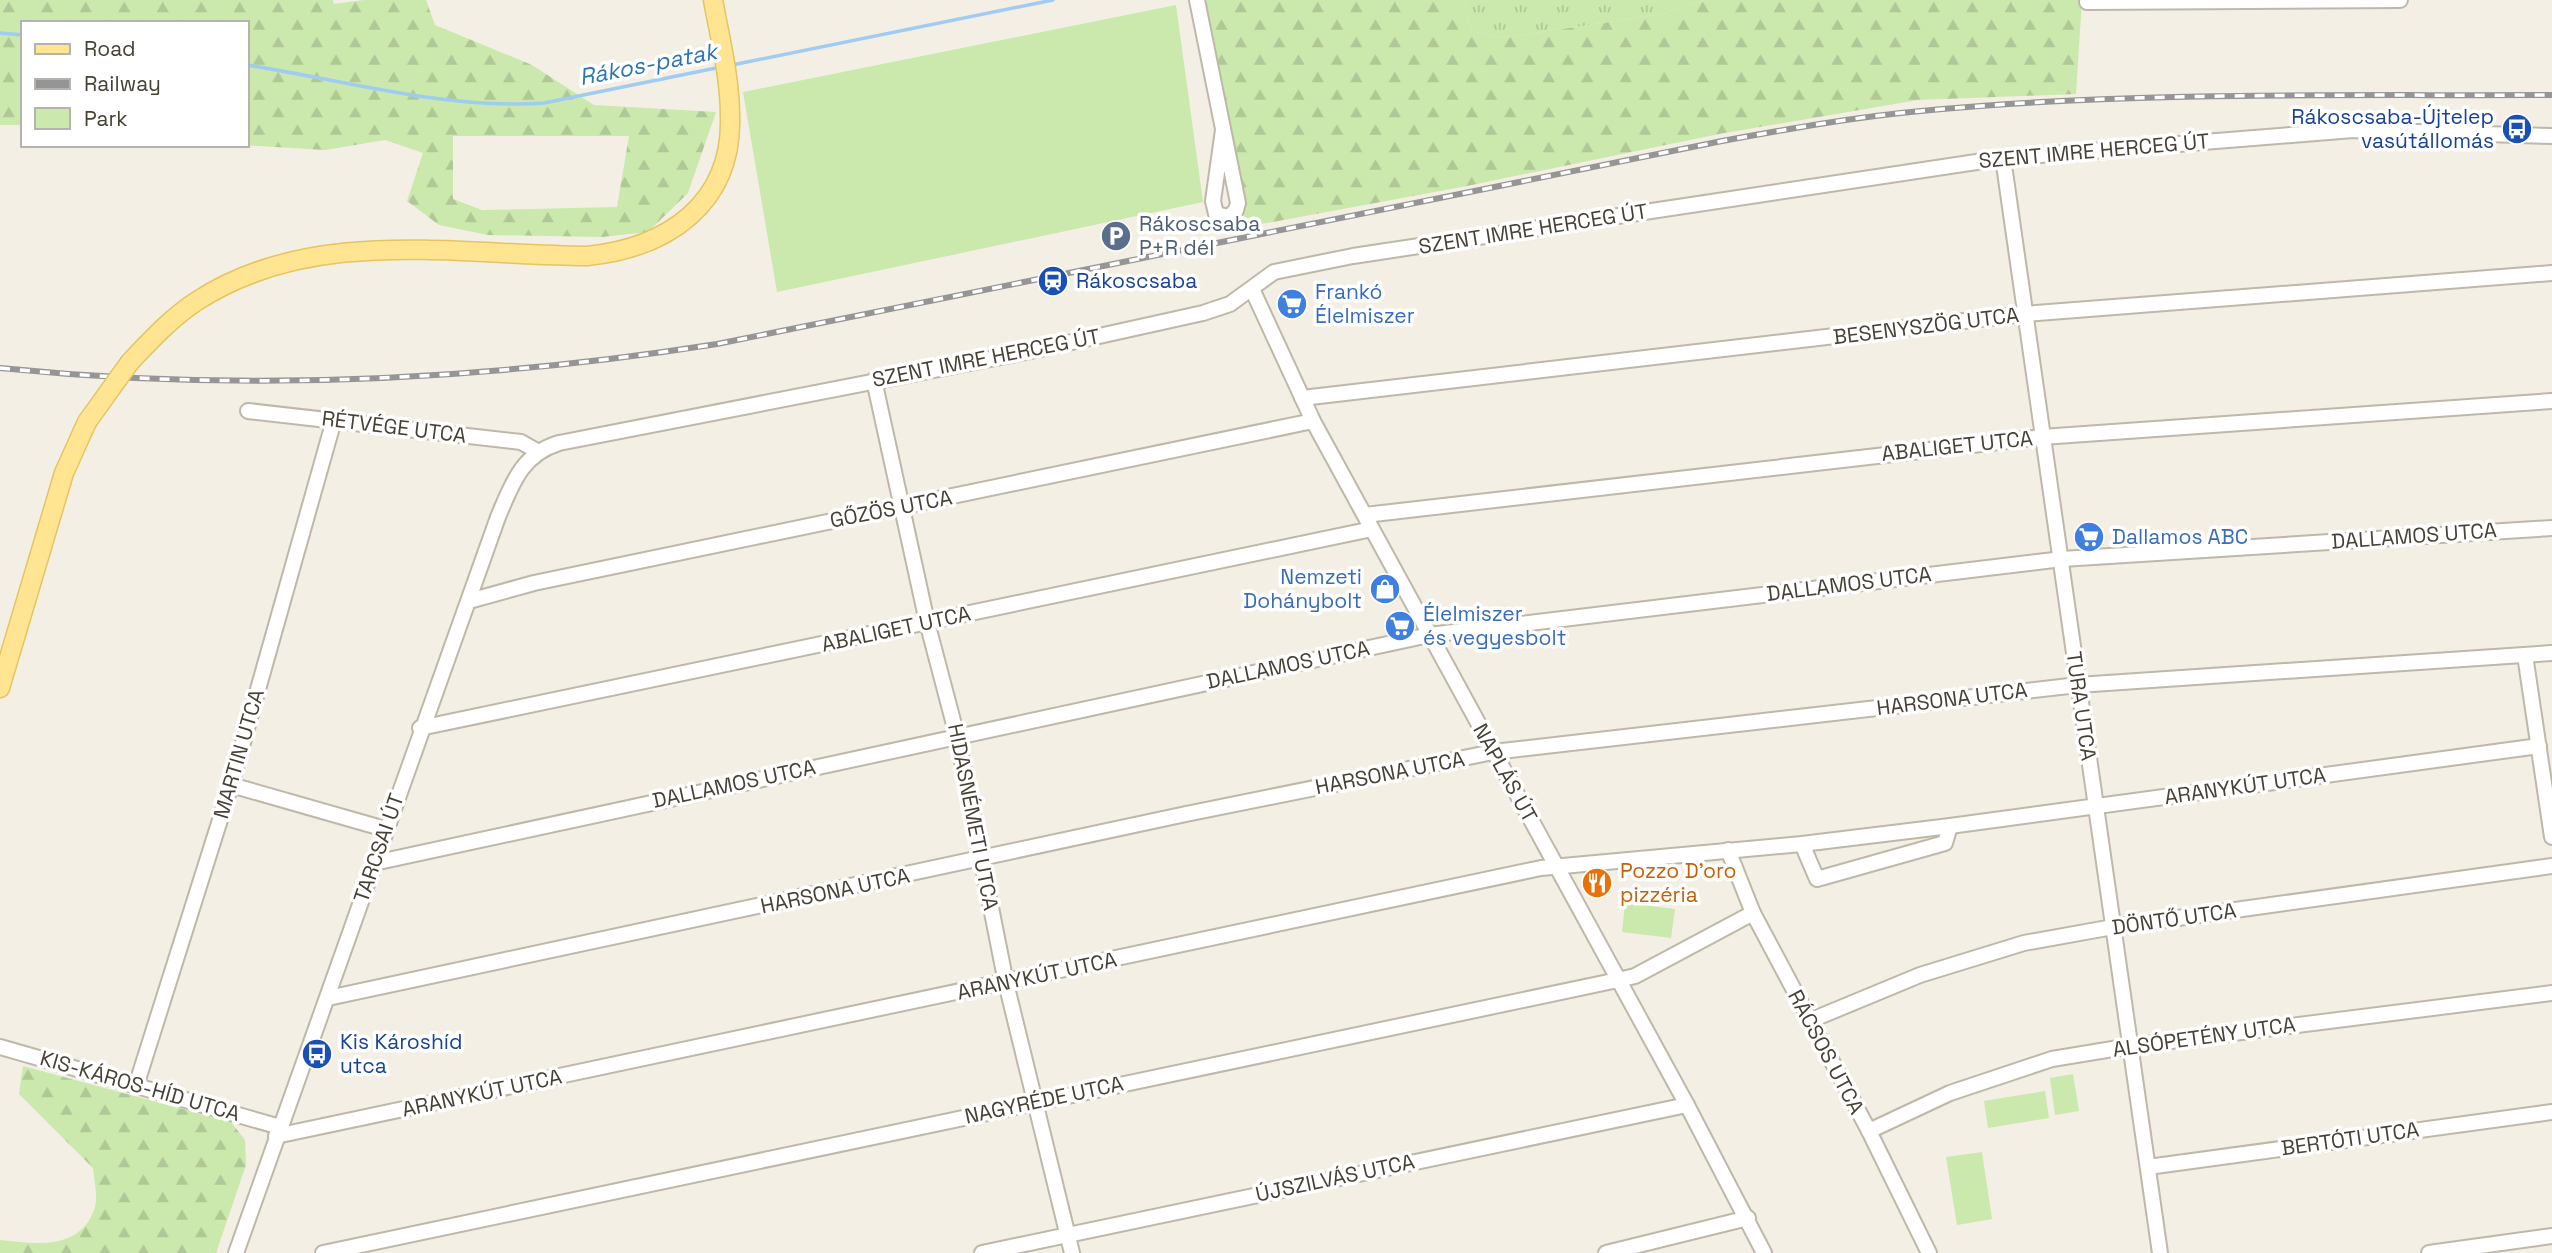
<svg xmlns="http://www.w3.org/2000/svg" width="2552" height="1253" viewBox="0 0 2552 1253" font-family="'Space Grotesk',sans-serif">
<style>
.green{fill:#cbe8ad}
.forest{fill:url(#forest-firs);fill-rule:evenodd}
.park{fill:url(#park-tufts)}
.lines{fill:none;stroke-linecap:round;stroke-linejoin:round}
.stream{stroke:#a0ccf1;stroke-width:3.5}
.minor-casing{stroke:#beb8a8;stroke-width:18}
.major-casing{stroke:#e5c461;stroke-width:21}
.minor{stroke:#fff;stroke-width:14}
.major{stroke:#ffe592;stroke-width:18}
.rail-casing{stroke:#959595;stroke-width:6}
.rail{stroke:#fff;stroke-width:3.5;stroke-dasharray:10;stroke-linecap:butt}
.major-bridge-casing{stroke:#e5c461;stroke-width:21;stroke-linecap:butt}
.major-bridge{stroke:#ffe592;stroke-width:18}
.labels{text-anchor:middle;stroke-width:7;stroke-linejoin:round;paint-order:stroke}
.transit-label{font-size:21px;fill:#164399;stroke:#fff;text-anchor:start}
.street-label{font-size:21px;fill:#464035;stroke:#fff}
.service-label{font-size:21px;fill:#4e5e75;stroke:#fff;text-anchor:start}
.shop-label{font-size:21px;fill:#366cbe;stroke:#fff;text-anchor:start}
.food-label{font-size:21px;fill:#c56008;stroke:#fff;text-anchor:start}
.water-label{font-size:23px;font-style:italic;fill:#2c74b3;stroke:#fff}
</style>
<defs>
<pattern id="forest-firs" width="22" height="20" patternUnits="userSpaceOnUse" patternTransform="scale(1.75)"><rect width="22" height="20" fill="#cbe8ad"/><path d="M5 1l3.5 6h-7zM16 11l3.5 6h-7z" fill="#b0c895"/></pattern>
<pattern id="park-tufts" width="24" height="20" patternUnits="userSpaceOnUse" patternTransform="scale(1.75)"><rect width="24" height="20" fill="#cbe8ad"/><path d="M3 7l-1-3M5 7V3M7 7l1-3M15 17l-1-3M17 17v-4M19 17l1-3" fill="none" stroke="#b0c895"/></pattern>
</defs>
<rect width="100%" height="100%" fill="#f3efe5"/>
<g class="green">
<polygon points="1176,5 1203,202 777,292 743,92"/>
<polygon points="1625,903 1675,909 1671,938 1622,932"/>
<polygon points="2073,1074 2079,1111 2055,1115 2050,1078"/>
<polygon points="2045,1091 2049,1118 1988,1128 1984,1101"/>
<polygon points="1982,1152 1992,1219 1957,1225 1946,1157"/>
</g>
<g class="forest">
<path d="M0,0H333L334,4L364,0H426L435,25L532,65L594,105L716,112L688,193L648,232L602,237L488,235L439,225L407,201L423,153L385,140L325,150L240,145H247V23H23V125H0ZM453,136H629L617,207L482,210L453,199Z"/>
<polygon points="1200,0 1463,0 1472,31 1500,38 1663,14 1705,0 2082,0 2076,94 1918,100 1719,134 1467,186 1245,227 1243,201"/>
<path d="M23,1066L231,1122L245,1140L246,1165L216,1253H0V1240C37,1244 81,1251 95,1207C98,1196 94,1179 93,1168L19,1094Z"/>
</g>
<polygon class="park" points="1463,0 1705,0 1663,14 1500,38 1472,31"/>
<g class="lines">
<g class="stream">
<polyline points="0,33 23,35"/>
<path d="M247,65C344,80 445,110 544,103L721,67"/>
<polyline points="732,65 1053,0"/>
</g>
<g class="minor-casing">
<g id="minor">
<polyline points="1197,0 1238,203 1236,210 1229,217 1216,214 1213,201 1223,130"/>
<polyline points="2087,2 2400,0"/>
<polyline points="2003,158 2160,1253"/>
<polyline points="1252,289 1313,421 1687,1105 1764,1253"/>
<polyline points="874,380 927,622 957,736 1006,983 1072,1253"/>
<polyline points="1302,398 2024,314 2552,273"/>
<polyline points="248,411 521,442 537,451"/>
<polyline points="1365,515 2042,437 2552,401"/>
<polyline points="469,601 534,583 1313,421"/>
<polyline points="2525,655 2552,837"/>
<polyline points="420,728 1372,529"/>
<polyline points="231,785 385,829"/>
<polyline points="1802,844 1817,879 1945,843 1950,826"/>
<polyline points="1728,850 1753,913 1869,1131 1929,1253"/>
<polyline points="374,863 1429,635 2062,559 2552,528"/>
<polyline points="328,998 1186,814 1493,752 2078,685 2552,653"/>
<polyline points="1809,1021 1920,975 2024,943 2113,927 2552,866"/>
<polyline points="0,1047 280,1127"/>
<polyline points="136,1086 231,785 334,420"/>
<polyline points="1869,1131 1950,1093 2052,1059 2131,1046 2552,993"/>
<polyline points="276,1136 1541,868 1802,844 1950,826 2539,746"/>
<polyline points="2148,1167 2552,1112"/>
<path d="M236,1253L498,517C512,484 522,454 559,443L1036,350L1203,313L1230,304L1274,272L1353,256L2003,158L2353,130L2552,136"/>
<polyline points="323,1253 1618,980 1635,976 1753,913"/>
<polyline points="982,1253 1687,1105"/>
<polyline points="1606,1253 1748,1218"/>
<polyline points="2429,1253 2552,1236"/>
</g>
</g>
<g class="major-casing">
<g id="major">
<path d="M130,362C151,340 171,318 197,301C312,226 457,255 587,256C667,248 733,204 730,116C730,78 720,38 713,0"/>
<polyline points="0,688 64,473 87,422"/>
</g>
</g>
<use href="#minor" class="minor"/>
<use href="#major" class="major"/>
<g class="rail-casing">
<path id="rail" d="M0,368C239,392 480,381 717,344L1722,141C1788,129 1854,117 1921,111C2130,91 2342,96 2552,95"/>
</g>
<use href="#rail" class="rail"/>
<g class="major-bridge-casing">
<polyline id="major-bridge" points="87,422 130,362"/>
</g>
<use href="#major-bridge" class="major-bridge"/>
</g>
<defs>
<g id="bus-disc" transform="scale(1.575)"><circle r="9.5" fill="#1a4fb4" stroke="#fff"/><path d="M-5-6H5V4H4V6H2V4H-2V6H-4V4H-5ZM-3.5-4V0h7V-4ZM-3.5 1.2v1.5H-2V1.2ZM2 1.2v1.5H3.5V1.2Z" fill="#fff"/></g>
<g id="parking-disc" transform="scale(1.575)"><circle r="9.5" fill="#5c6f8a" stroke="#fff"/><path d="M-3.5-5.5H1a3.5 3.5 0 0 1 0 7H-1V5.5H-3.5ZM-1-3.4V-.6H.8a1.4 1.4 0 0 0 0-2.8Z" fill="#fff"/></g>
<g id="station-disc" transform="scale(1.575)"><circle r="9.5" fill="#1a4fb4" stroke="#fff"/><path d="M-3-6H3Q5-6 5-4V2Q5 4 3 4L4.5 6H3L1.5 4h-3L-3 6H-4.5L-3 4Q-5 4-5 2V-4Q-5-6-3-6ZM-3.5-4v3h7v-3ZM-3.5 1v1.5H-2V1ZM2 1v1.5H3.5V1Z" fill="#fff"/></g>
<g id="supermarket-disc" transform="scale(1.575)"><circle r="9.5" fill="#3f7fe0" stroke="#fff"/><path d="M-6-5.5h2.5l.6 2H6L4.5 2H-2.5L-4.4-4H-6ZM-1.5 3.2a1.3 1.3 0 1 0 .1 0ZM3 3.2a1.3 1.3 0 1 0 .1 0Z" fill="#fff"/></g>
<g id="shop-disc" transform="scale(1.575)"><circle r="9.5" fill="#3f7fe0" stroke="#fff"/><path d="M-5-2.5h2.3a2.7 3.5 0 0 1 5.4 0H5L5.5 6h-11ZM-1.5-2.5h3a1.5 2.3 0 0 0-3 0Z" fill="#fff"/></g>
<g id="restaurant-disc" transform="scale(1.575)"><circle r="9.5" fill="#e8710a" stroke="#fff"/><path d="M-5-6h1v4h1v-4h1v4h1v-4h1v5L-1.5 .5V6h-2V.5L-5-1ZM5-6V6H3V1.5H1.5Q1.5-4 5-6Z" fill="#fff"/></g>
</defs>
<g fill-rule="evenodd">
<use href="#bus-disc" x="2517" y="129"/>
<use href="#parking-disc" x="1116" y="236"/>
<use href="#station-disc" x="1053" y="281"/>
<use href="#supermarket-disc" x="1292" y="304"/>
<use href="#supermarket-disc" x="2089" y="537"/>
<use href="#shop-disc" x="1385" y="589"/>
<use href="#supermarket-disc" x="1400" y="626"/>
<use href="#restaurant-disc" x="1597" y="883"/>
<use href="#bus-disc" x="317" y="1054"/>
</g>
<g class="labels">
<g class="transit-label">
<text x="2494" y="124" text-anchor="end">Rákoscsaba-Újtelep<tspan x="2494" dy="24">vasútállomás</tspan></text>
<text x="1076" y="288">Rákoscsaba</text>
<text x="340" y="1049">Kis Károshíd<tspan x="340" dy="24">utca</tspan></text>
</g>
<g class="street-label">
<text transform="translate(2094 151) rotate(-5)" y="7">SZENT IMRE HERCEG ÚT</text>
<text transform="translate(1533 229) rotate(-9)" y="7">SZENT IMRE HERCEG ÚT</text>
<text transform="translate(1926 326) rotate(-7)" y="7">BESENYSZÖG UTCA</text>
<text transform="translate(986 358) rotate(-11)" y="7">SZENT IMRE HERCEG ÚT</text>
<text transform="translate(394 427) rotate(7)" y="7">RÉTVÉGE UTCA</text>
<text transform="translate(1957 446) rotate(-6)" y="7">ABALIGET UTCA</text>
<text transform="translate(891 509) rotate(-11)" y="7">GŐZÖS UTCA</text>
<text transform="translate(2414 536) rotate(-4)" y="7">DALLAMOS UTCA</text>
<text transform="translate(1849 584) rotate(-7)" y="7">DALLAMOS UTCA</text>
<text transform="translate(896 629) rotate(-12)" y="7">ABALIGET UTCA</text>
<text transform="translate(1288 665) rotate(-12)" y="7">DALLAMOS UTCA</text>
<text transform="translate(1952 699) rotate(-7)" y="7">HARSONA UTCA</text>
<text transform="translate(2081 706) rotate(82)" y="7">TURA UTCA</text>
<text transform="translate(239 754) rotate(-74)" y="7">MARTIN UTCA</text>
<text transform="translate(1390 773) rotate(-11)" y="7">HARSONA UTCA</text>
<text transform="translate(1505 773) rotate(61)" y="7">NAPLÁS ÚT</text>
<text transform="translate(734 784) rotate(-12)" y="7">DALLAMOS UTCA</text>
<text transform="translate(2245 786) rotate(-8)" y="7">ARANYKÚT UTCA</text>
<text transform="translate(973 817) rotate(79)" y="7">HIDASNÉMETI UTCA</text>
<text transform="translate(379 848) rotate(-71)" y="7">TARCSAI ÚT</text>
<text transform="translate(835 891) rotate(-12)" y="7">HARSONA UTCA</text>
<text transform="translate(2174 919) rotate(-8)" y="7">DÖNTŐ UTCA</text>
<text transform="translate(1037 976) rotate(-12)" y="7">ARANYKÚT UTCA</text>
<text transform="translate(2204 1037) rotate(-8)" y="7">ALSÓPETÉNY UTCA</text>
<text transform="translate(1826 1052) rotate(62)" y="7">RÁCSOS UTCA</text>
<text transform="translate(140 1086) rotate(16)" y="7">KIS-KÁROS-HÍD UTCA</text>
<text transform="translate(482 1093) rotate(-12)" y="7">ARANYKÚT UTCA</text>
<text transform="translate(1044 1100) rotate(-12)" y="7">NAGYRÉDE UTCA</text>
<text transform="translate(2350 1139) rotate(-8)" y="7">BERTÓTI UTCA</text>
<text transform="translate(1335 1178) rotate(-12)" y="7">ÚJSZILVÁS UTCA</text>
</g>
<g class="service-label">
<text x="1139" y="231">Rákoscsaba<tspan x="1139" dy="24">P+R dél</tspan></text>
</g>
<g class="shop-label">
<text x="1315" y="299">Frankó<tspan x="1315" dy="24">Élelmiszer</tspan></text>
<text x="2112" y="544">Dallamos ABC</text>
<text x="1362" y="584" text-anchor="end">Nemzeti<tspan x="1362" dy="24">Dohánybolt</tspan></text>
<text x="1423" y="621">Élelmiszer<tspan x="1423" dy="24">és vegyesbolt</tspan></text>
</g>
<g class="food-label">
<text x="1620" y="878">Pozzo D'oro<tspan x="1620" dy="24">pizzéria</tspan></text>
</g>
<g class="water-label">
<text transform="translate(648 64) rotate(-11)" y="8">Rákos-patak</text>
</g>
</g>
<rect x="21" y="21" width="228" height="126" fill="#ffffff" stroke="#b5b3ae" stroke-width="2"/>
<rect x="35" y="44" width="35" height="10" fill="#ffe592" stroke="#b5b3ae" stroke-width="2"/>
<text x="84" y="56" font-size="21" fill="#464035">Road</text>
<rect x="35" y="79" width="35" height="10" fill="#959595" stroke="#b5b3ae" stroke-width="2"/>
<text x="84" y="91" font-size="21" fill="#464035">Railway</text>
<rect x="35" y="108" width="35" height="21" fill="#cbe8ad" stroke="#b5b3ae" stroke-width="2"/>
<text x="84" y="126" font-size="21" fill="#464035">Park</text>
</svg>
